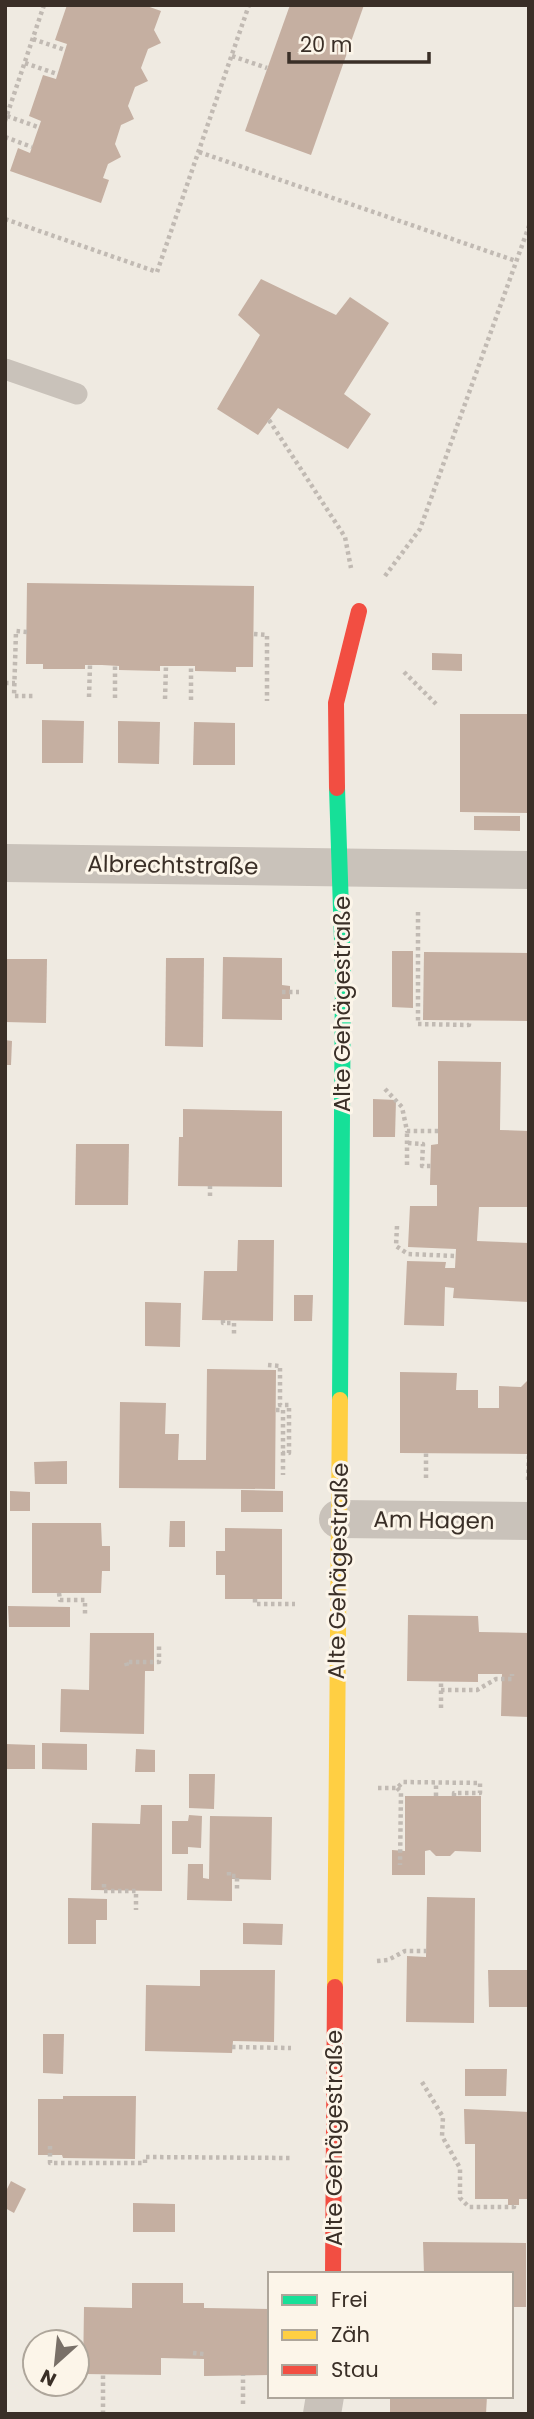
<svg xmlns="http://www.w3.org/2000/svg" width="534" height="2419" viewBox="0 0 534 2419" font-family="Poppins,sans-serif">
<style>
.building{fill:#c5afa1}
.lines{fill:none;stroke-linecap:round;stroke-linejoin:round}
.path{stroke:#c1bab3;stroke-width:4.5;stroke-dasharray:3.5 3.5;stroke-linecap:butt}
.lane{stroke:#c9c2ba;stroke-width:21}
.street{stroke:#c9c2ba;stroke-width:38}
.fast{stroke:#16e098;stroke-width:16}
.slow{stroke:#ffcf43;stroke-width:16}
.jam{stroke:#f24e42;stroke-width:16}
.labels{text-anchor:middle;stroke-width:6;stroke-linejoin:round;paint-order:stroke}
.street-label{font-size:23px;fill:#3a2f27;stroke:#fcf5e9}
</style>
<rect width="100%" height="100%" fill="#efeae1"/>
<g class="building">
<polygon points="67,5 144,5 161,11 154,30 161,43 148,49 141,68 148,81 135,87 128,106 134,119 121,125 115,144 121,157 108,164 103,178 109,180 101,203 10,171 18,148 30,153 35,138 41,121 29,116 43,75 56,79 67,44 55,40"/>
<polygon points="290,5 364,5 311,155 245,131"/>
<polygon points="261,279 336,315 350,297 389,323 344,394 371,414 348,449 278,408 258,435 217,409 260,335 238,315"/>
<polygon points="27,583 254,586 253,667 236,667 236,672 195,671 195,666 160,666 160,671 119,670 119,666 102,665 85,665 85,669 43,669 43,664 26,664"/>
<polygon points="432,653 462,654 462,671 432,670"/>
<polygon points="460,714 529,714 529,813 460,812"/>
<polygon points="42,720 84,721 83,763 42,763"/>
<polygon points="118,721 160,722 159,764 118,763"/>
<polygon points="194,722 235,723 235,765 193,765"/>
<polygon points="474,816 520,816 520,831 474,830"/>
<polygon points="392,951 413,951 413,1008 392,1007"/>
<polygon points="424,952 529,953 529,1021 423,1020"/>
<polygon points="223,957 282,958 282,985 290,986 290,999 282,999 282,1020 222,1019"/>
<polygon points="166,958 204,958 203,1047 165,1046"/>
<polygon points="5,959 47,959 46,1023 5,1022"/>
<polygon points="5,1040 12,1041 11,1065 5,1065"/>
<polygon points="438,1061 501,1062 500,1130 529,1131 529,1207 479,1207 477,1241 529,1243 529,1302 453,1298 454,1288 445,1287 444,1326 404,1325 407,1261 446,1262 445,1268 455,1268 456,1249 408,1247 410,1206 437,1206 437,1185 430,1185 431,1145 438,1144"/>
<polygon points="373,1099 396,1100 395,1137 373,1137"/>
<polygon points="183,1109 282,1111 282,1187 178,1186 179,1137 183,1137"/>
<polygon points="76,1144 129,1144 128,1205 75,1205"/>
<polygon points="238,1240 274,1240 273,1321 202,1320 204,1271 237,1271"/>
<polygon points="294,1295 313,1295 312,1321 294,1321"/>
<polygon points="145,1302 181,1303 180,1347 145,1346"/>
<polygon points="207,1369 276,1370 275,1489 119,1488 120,1402 166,1403 165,1434 179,1434 178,1460 206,1460"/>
<polygon points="400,1372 457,1373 456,1390 478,1390 478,1408 499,1408 499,1386 521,1387 529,1379 529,1454 400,1453"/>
<polygon points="67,1461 67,1484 35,1484 34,1462"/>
<polygon points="241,1490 283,1491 283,1512 241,1512"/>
<polygon points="10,1491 30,1492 30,1511 10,1511"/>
<polygon points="170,1521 185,1521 185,1547 169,1547"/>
<polygon points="32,1523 101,1523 102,1546 110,1546 110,1571 102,1571 101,1593 32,1593"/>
<polygon points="225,1528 282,1529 282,1599 225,1599 225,1575 216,1575 216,1551 225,1551"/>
<polygon points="8,1606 70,1607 70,1627 9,1627"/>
<polygon points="408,1615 478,1616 479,1632 529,1633 529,1717 501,1716 502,1674 478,1674 478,1682 407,1681"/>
<polygon points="90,1633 154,1633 154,1671 145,1671 144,1734 60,1732 61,1689 89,1690"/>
<polygon points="42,1743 87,1744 87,1770 42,1769"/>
<polygon points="5,1744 35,1745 35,1769 5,1769"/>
<polygon points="136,1749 155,1750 155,1772 135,1772"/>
<polygon points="189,1774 215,1774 214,1809 189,1808"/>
<polygon points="405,1796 481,1796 481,1852 455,1851 450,1856 436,1856 430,1850 425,1851 425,1875 392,1875 392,1850 405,1851"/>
<polygon points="141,1805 162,1805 162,1891 91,1890 92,1823 140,1824"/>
<polygon points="189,1815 202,1816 201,1848 188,1847 188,1854 172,1854 172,1821 188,1821"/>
<polygon points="210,1816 272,1817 271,1880 232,1879 232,1901 187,1900 188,1864 203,1864 203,1878 209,1879"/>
<polygon points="427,1897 475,1898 474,2023 406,2022 407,1956 426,1957"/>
<polygon points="68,1898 107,1899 107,1920 96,1920 96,1944 68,1944"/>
<polygon points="243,1923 283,1924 282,1945 243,1944"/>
<polygon points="200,1970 275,1970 274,2042 233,2041 232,2053 145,2051 146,1985 200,1986"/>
<polygon points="488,1970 529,1970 529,2007 489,2007"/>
<polygon points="43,2034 64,2034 63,2074 43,2073"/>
<polygon points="465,2069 507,2069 506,2096 465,2096"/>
<polygon points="63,2096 136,2096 135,2159 63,2158 62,2155 38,2155 38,2099 63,2099"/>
<polygon points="464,2109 529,2112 529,2199 519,2199 519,2205 508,2205 508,2199 475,2199 475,2144 465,2144"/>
<polygon points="11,2181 26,2189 14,2213 5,2208 5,2193"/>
<polygon points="133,2203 175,2204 175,2232 133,2232"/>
<polygon points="423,2242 526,2243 526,2307 511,2307 511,2274 424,2274"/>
<polygon points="132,2283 183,2283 183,2303 204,2303 204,2308 270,2309 270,2375 204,2376 204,2359 161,2358 161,2375 83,2374 84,2307 132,2308"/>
<polygon points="390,2396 487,2396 486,2414 390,2414"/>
</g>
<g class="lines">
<g class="path">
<polyline points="33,39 65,50"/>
<polyline points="232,56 267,68"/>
<polyline points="25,63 57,74"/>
<polyline points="7,116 38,127"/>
<polyline points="5,121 44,5"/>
<polyline points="5,137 32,147"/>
<polyline points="199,152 516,261"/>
<polyline points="5,219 157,272 249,5"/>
<polyline points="269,420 345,537 351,568"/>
<polyline points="385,576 420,529 529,226"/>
<polyline points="27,632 16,631 14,696 34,696"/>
<polyline points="254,634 267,635 267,701"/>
<polyline points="404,672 436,704"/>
<polyline points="5,683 15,683"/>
<polyline points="89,697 90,665"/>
<polyline points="115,698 115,665"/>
<polyline points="165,699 166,666"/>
<polyline points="191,700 191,666"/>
<polyline points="418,912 418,1024 469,1025 469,1020"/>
<polyline points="282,992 299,992"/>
<polyline points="385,1089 402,1107 407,1131 438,1131"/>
<polyline points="408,1143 423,1144 422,1166 431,1166"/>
<polyline points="407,1165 407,1131"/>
<polyline points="210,1196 210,1186"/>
<polyline points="397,1226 396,1246 408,1254 455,1256"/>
<polyline points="223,1320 223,1323 234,1323 234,1334"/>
<polyline points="268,1365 280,1366 280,1405 289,1405 289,1453 282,1453"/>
<polyline points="276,1410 283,1410 283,1475"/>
<polyline points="426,1478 426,1453"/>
<polyline points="528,1480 529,1454"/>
<polyline points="59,1593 60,1600 85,1600 85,1617"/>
<polyline points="255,1599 255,1604 295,1604"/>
<polyline points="127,1666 126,1662 159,1662 159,1646"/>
<polyline points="441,1690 477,1690 496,1679 512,1679 512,1674"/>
<polyline points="441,1708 441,1682"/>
<polyline points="378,1788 397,1788 403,1782 480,1783 480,1793 454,1793 454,1796"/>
<polyline points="397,1788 401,1792 400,1865"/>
<polyline points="436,1796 436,1782"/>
<polyline points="229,1872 229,1876 237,1876 237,1890"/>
<polyline points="104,1884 104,1891 136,1891 136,1910"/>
<polyline points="377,1961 388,1960 405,1951 426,1951"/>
<polyline points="232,2047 291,2048"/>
<polyline points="422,2082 443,2117 442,2136 460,2168 460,2198 469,2207 514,2207 514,2205"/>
<polyline points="50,2146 50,2163 145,2163 145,2157 291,2158"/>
<polyline points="193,2353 204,2354"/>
<polyline points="243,2404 243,2375"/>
<polyline points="103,2414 103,2374"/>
</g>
<polyline class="lane" points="5,369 77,394"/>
<g class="street">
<polyline points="5,863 529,870"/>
<polyline points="338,1519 529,1521"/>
<polyline points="322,2414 325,2396"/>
</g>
<polyline class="fast" points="337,788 343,971 340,1400"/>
<polyline class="slow" points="335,1987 340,1400"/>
<g class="jam">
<polyline points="337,788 336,703 359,611"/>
<polyline points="333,2274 335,1987"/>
</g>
</g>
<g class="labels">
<g class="street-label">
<text transform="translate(173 865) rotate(1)" y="8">Albrechtstraße</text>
<text transform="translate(342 1004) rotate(-90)" y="8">Alte Gehägestraße</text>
<text transform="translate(434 1520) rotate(1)" y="8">Am Hagen</text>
<text transform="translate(338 1571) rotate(-89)" y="8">Alte Gehägestraße</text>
<text transform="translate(334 2138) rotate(-90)" y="8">Alte Gehägestraße</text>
</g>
</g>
<rect width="534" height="2419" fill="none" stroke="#3a2f27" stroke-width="14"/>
<rect x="268" y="2272" width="245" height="126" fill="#fcf5e9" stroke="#aea69b" stroke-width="2"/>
<rect x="282" y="2295" width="35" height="10" fill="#16e098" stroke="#aea69b" stroke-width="2"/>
<text x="331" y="2307" font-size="21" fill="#3a2f27">Frei</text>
<rect x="282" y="2330" width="35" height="10" fill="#ffcf43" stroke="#aea69b" stroke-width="2"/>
<text x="331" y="2342" font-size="21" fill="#3a2f27">Zäh</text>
<rect x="282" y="2365" width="35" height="10" fill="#f24e42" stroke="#aea69b" stroke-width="2"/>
<text x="331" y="2377" font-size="21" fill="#3a2f27">Stau</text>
<g transform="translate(56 2363) rotate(207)"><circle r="33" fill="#fcf5e9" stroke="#aea69b" stroke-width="2"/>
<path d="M0-5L12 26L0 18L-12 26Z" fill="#797068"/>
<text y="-10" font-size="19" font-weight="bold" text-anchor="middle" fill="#3a2f27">N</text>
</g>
<path d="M289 52v10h140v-10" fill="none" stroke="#3a2f27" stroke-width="3.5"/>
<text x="300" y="52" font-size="21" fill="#3a2f27" stroke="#fcf5e9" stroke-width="5" paint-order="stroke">20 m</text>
</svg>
